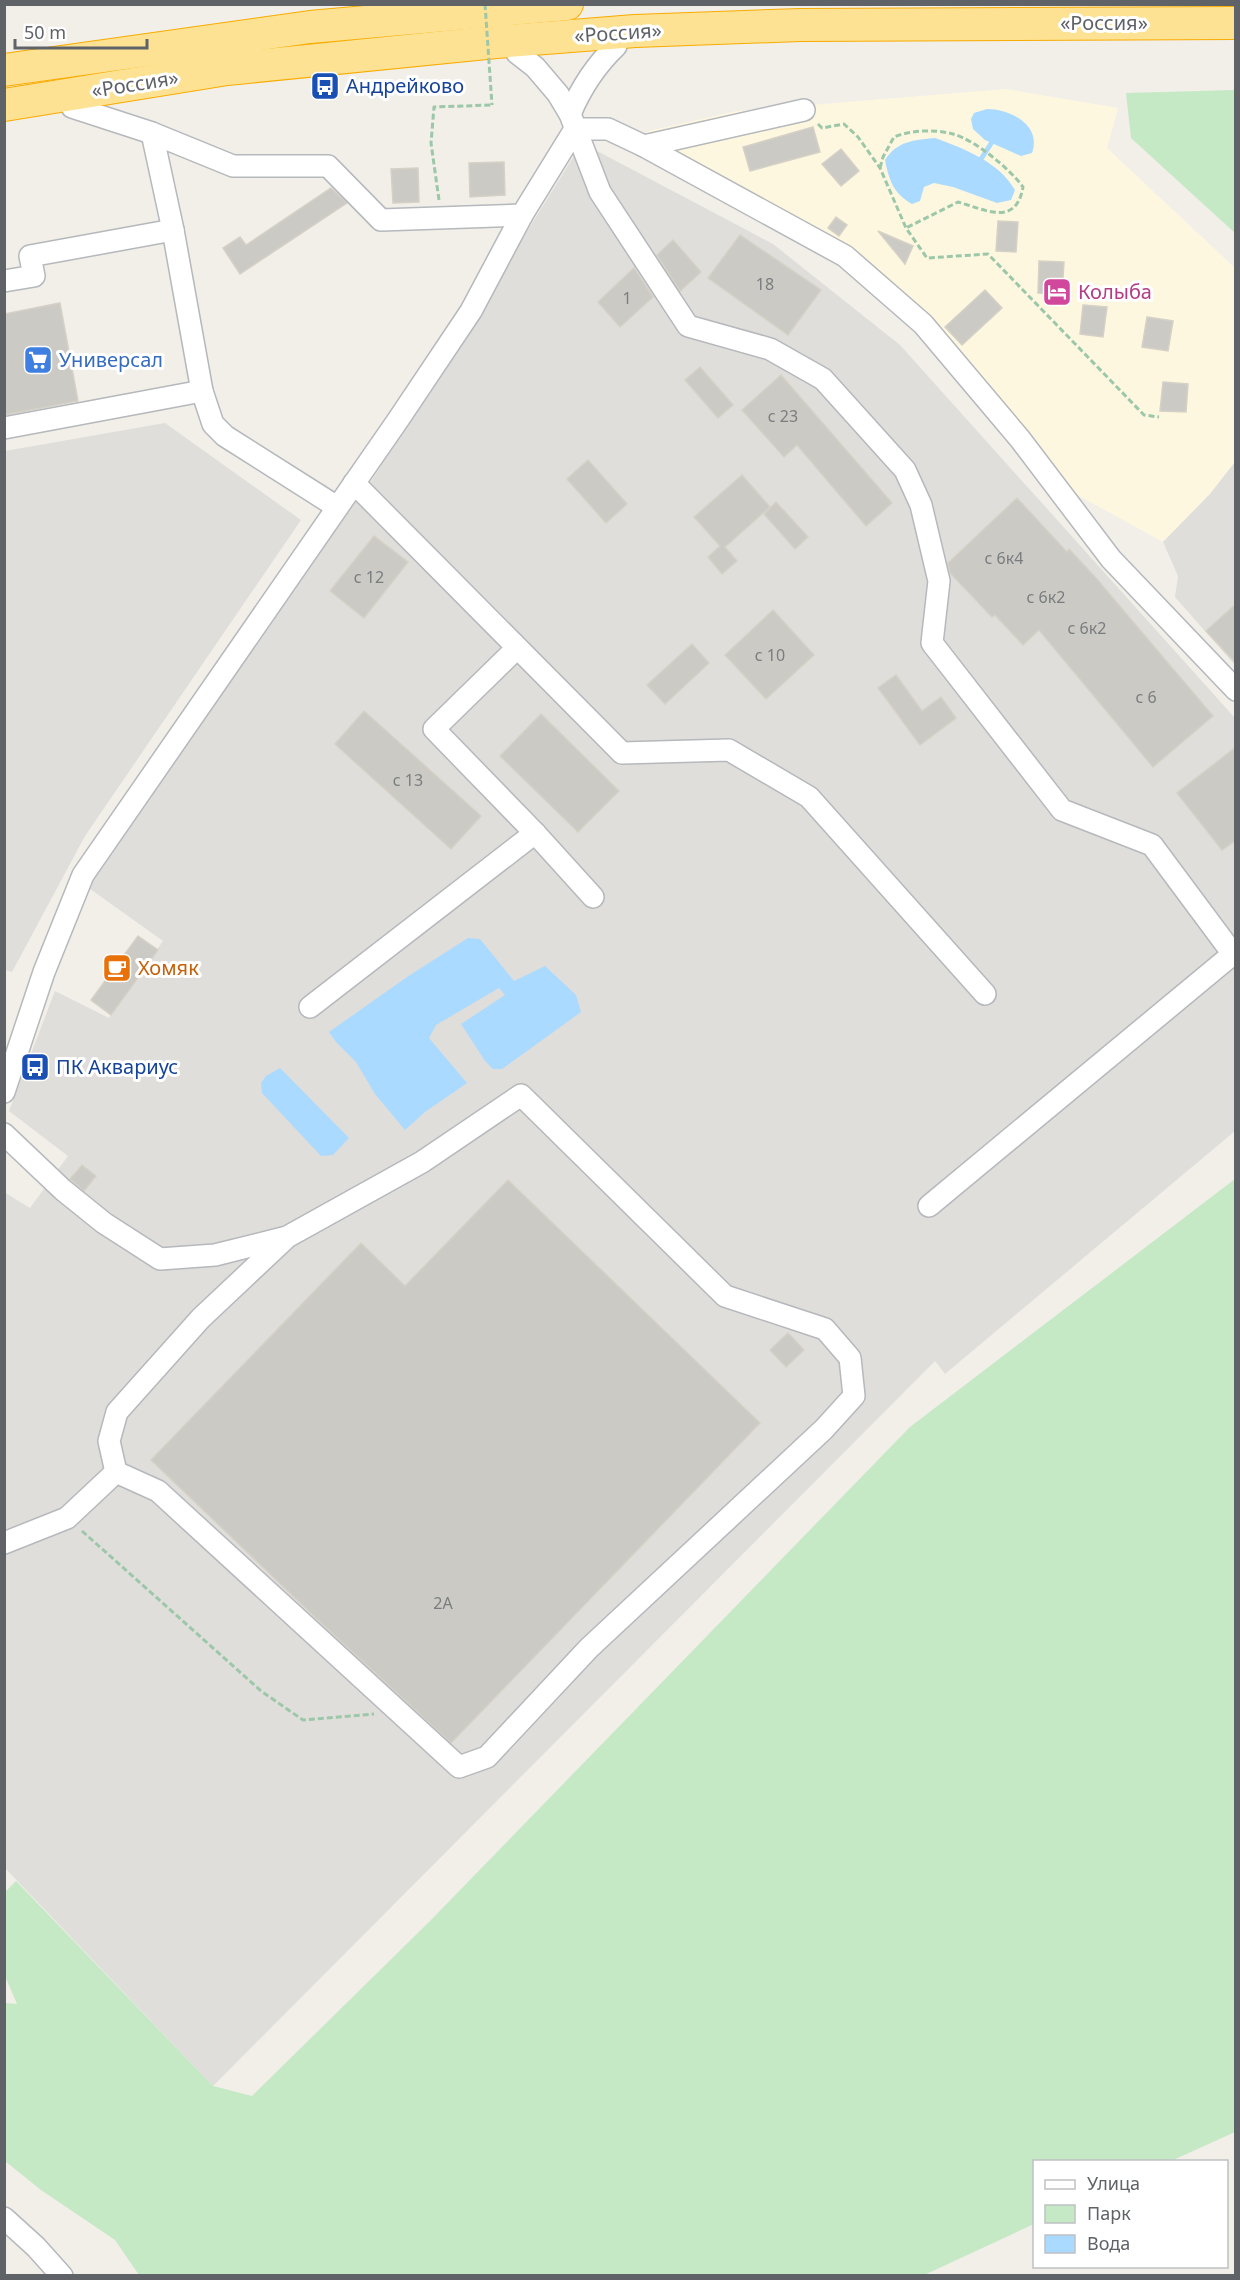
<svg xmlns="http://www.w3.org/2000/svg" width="1240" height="2280" viewBox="0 0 1240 2280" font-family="'Noto Sans',sans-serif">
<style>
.commercial{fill:#fef7e0}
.industrial{fill:#e0deda}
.green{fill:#c5e8c5}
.water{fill:#aadaff}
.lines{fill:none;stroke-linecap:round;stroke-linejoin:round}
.stream{stroke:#aadaff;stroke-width:5}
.building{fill:#cccac5;stroke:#d6d1c6;stroke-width:1.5}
.minor-casing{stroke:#b5b8bc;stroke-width:24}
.highway-casing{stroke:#f9ab00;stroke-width:34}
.path{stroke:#9cc7a9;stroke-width:3;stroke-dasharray:6 3;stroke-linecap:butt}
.minor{stroke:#fff;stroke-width:21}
.highway{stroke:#fde293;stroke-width:32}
.path-bridge{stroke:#9cc7a9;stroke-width:3;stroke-dasharray:6 3;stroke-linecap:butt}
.labels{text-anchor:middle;stroke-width:6;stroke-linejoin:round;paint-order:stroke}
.number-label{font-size:16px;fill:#7a7d7f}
.street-label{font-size:20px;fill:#5f6368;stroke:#fff}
.transit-label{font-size:20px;fill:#164399;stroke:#fff;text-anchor:start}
.hotel-label{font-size:20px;fill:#b23c85;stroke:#fff;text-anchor:start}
.shop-label{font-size:20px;fill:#366cbe;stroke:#fff;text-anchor:start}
.food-label{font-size:20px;fill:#c56008;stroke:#fff;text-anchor:start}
</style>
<rect width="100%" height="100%" fill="#f1efe8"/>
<polygon class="commercial" points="1006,89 1118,108 1107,148 1235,268 1235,462 1210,494 1163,542 1059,485 923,324 843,264 627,143 649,131 737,111"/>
<g class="industrial">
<polygon points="582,143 773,244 900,345 1235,718 1235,1131 945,1374 935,1361 213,2086 5,1868 4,1192 30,1208 68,1156 9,1111 55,991 109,1018 163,941 86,886 209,706 374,477"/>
<polygon points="165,423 301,520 85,836 12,972 5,970 5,451"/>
<polygon points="1235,462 1235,665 1175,597 1178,576 1163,542 1210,494"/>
</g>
<g class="green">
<polygon points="1235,90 1236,90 1235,233 1131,138 1126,93"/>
<polygon points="1235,1179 1235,2132 1171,2161 1034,2162 1034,2224 922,2276 139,2275 115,2240 41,2190 5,2161 5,2003 17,2004 5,1976 4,1893 16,1881 213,2086 252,2096 430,1921 910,1427"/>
</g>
<g class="water">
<path d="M987,109C1010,109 1042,125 1032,153L1021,156L985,140L973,129L971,119L974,113Z"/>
<path d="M935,138C965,149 999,162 1015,190L1011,200L997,203L953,187L934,183L924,187L920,201L912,204C893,193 889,180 885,160C897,141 914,140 935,138Z"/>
<polygon points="468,938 480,939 514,981 545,966 576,995 581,1012 502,1069 493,1069 485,1061 461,1024 505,995 499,988 436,1025 429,1038 467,1083 425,1112 405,1130 375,1094 356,1062 336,1042 329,1032 407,977"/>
<polygon points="280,1068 349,1138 333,1155 321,1156 262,1093 261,1083 266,1076"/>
</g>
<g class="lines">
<polyline class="stream" points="981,159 992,142"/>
</g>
<g class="building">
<polygon points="813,127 820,152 750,171 743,147"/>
<polygon points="841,149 859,171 841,186 822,164"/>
<polygon points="504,162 505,195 470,197 469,163"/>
<polygon points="418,168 419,202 393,203 391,169"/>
<polygon points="331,188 347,203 240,274 223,248 240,237 246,245"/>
<polygon points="836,217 847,225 839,236 828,228"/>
<polygon points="998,221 1018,222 1016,252 996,251"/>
<polygon points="878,231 913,246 905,264"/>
<polygon points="740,235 821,290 788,335 708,278"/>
<polygon points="673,240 701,272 680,291 657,255"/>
<polygon points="1039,261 1064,262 1062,294 1038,293"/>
<polygon points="634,268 653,297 620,327 598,302"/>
<polygon points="985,290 1002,308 962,345 945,327"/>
<polygon points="60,303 78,401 4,415 4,314"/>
<polygon points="1083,305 1107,307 1103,337 1080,334"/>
<polygon points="1147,317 1173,321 1168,351 1142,347"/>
<polygon points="700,367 733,405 718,418 685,380"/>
<polygon points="781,375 892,503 866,526 797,445 784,457 742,410"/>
<polygon points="1163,382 1188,384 1186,412 1160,411"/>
<polygon points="588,460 627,504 606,523 567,479"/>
<polygon points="742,475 770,507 725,547 737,561 722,574 708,557 720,546 694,517"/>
<polygon points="1017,498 1067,552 1069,549 1096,578 1213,716 1153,767 1039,630 1023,645 995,615 992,617 950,573 948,563"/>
<polygon points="776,502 808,537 795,549 764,514"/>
<polygon points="374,536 408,562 364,618 330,591"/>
<polygon points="1236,604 1236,663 1206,631"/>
<polygon points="773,610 814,655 766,699 725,655"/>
<polygon points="692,644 709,663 665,704 647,685"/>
<polygon points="896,675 922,711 941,697 956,718 920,745 878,688"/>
<polygon points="364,711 481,816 451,849 335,744"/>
<polygon points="541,714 619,791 578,832 500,756"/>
<polygon points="1236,747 1236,840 1222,850 1177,793"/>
<polygon points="138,936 158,950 111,1015 91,1000"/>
<polygon points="82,1165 96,1176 84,1191 70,1179"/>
<polygon points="508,1180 760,1423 451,1743 319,1621 151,1460 361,1243 405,1286"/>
<polygon points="788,1333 804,1350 786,1367 770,1350"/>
</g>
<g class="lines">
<g class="minor-casing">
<g id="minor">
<polyline points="517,53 535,67 558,94 570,114 600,192 688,326 770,349 823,379 905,470 921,505 939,581 932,643 1062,810 1152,845 1233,954 929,1206"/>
<polyline points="72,107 152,133 233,166 328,166 381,220 522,215"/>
<path d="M570,114C581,88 595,66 616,46"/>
<polyline points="575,129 608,129 644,146 845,256 923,324 1020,439 1111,559 1236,690"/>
<polyline points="152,133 173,230 202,391 213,424 225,436 337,507"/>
<polyline points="644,146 804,110"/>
<polyline points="4,281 34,276 30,256 173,230"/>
<polyline points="4,428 202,391"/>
<polyline points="354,483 622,753 729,750 809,797 985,994"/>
<polyline points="517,648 434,729 535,833 593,897"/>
<polyline points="310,1007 535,833"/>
<polyline points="4,1092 44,972 83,875 398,420 471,311 522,215 575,129"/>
<polyline points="4,1134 63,1190 104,1223 160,1259 215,1255 287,1237 422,1162 521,1095 725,1296 825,1329 850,1358 854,1396 824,1429 589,1648 487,1757 459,1767 158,1491 116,1472 67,1518 4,1543"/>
<polyline points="116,1472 109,1441 117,1412 201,1318 285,1239"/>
<polyline points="4,2218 36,2247 62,2276"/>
</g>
</g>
<g class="highway-casing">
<g id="highway">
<polyline points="4,70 310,27 567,4"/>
<polyline points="4,105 227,69 496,42 635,31 800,25 1236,23"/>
</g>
</g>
<g class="path">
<polyline points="818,124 822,128 844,124 858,137 880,168 906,228 927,258 988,254 1144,415 1159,417"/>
<path d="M880,168L883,157L894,137C911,130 935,129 953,134C975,140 1010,169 1023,187C1016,227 986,210 958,202L906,228"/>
<polyline points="439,200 431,143 434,107 492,105"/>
<polyline points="82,1531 261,1691 303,1720 374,1714"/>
</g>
<use href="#minor" class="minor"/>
<use href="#highway" class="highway"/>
<polyline class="path-bridge" points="485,4 492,105"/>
</g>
<defs>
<g id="bus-square" transform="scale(1.5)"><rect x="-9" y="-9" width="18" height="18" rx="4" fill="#1a4fb4" stroke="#fff"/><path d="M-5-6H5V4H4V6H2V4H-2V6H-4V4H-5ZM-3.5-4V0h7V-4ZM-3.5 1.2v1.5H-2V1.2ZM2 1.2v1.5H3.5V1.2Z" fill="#fff"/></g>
<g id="hotel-square" transform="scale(1.5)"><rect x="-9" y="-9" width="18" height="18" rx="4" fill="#d1479c" stroke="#fff"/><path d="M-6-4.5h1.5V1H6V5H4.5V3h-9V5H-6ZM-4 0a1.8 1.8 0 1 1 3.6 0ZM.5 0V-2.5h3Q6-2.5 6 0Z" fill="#fff"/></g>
<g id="supermarket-square" transform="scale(1.5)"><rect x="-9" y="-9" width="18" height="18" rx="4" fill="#3f7fe0" stroke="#fff"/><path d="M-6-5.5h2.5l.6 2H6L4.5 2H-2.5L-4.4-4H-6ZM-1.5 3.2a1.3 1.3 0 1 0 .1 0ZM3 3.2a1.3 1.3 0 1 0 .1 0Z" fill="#fff"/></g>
<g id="cafe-square" transform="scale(1.5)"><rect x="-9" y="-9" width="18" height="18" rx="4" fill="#e8710a" stroke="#fff"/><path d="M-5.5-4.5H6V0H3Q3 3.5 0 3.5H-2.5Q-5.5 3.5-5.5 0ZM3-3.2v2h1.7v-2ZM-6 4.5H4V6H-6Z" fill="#fff"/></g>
</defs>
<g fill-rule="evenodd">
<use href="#bus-square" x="325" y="86"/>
<use href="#hotel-square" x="1057" y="292"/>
<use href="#supermarket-square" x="38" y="360"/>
<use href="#cafe-square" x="117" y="968"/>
<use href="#bus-square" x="35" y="1067"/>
</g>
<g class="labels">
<g class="number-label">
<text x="765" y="290">18</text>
<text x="627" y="304">1</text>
<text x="783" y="422">с 23</text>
<text x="1004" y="564">с 6к4</text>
<text x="369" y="583">с 12</text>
<text x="1046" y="603">с 6к2</text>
<text x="1087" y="634">с 6к2</text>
<text x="770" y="661">с 10</text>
<text x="1146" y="703">с 6</text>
<text x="408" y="786">с 13</text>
<text x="443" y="1609">2А</text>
</g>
<g class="street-label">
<text x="1104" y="30">«Россия»</text>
<text transform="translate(618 33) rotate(-4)" y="7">«Россия»</text>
<text transform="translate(135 84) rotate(-9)" y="7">«Россия»</text>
</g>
<g class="transit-label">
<text x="346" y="93">Андрейково</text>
<text x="56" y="1074">ПК Аквариус</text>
</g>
<g class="hotel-label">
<text x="1078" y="299">Колыба</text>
</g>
<g class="shop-label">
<text x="59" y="367">Универсал</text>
</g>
<g class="food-label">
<text x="138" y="975">Хомяк</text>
</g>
</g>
<rect width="1240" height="2280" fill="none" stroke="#5f6368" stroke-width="12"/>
<rect x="1033" y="2160" width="195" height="108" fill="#ffffff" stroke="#bfc1c3" stroke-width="1.5"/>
<rect x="1045" y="2180" width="30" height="9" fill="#ffffff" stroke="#bfc1c3" stroke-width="1.5"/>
<text x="1087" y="2190" font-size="18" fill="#5f6368">Улица</text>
<rect x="1045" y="2205" width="30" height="18" fill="#c5e8c5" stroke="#bfc1c3" stroke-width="1.5"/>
<text x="1087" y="2220" font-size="18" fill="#5f6368">Парк</text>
<rect x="1045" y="2235" width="30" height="18" fill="#aadaff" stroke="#bfc1c3" stroke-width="1.5"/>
<text x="1087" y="2250" font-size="18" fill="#5f6368">Вода</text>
<path d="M15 39v9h132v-9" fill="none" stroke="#5f6368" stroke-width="3"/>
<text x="24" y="39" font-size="18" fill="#5f6368" stroke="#ffffff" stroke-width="4.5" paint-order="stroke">50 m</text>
</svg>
